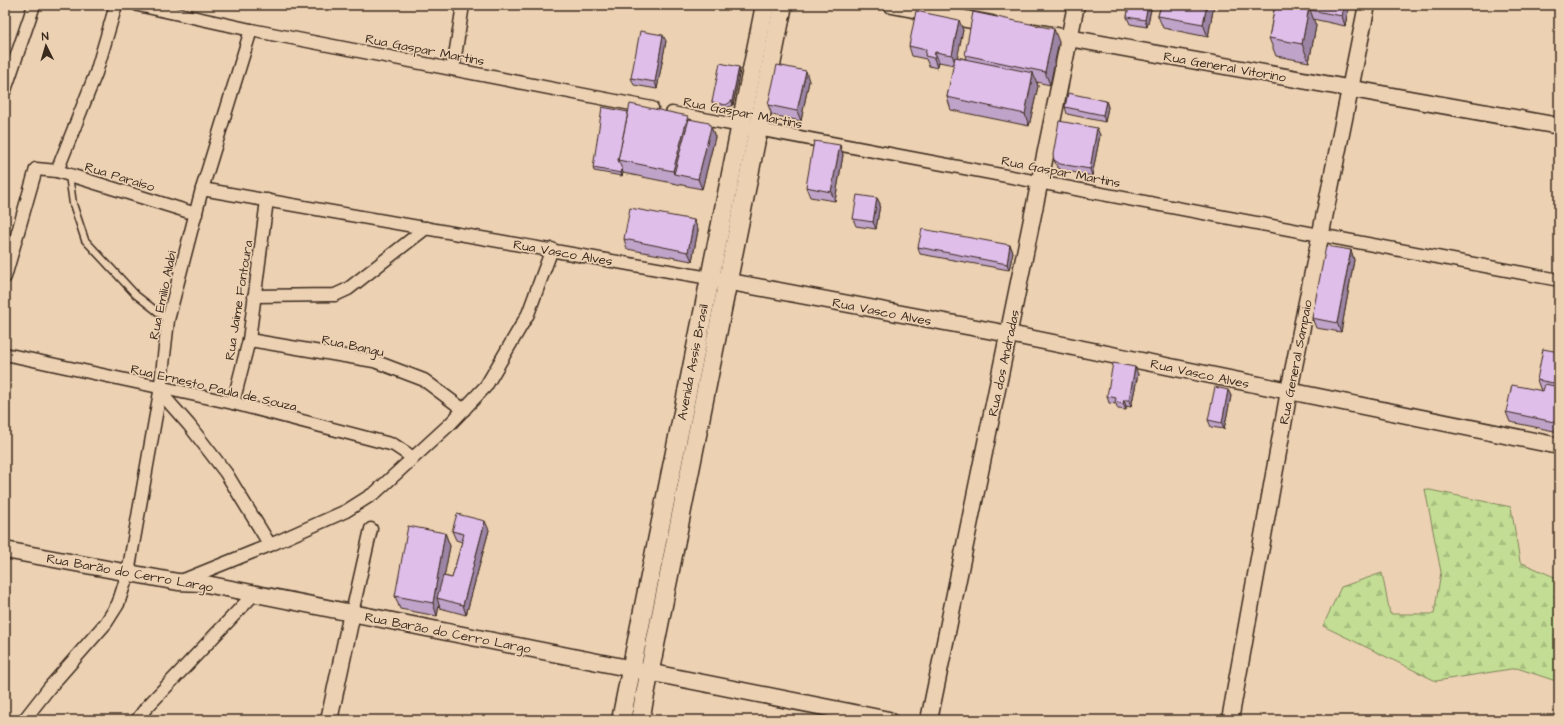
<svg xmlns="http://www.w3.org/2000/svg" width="1564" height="725" viewBox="0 0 1564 725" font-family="'Architects Daughter',sans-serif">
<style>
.forest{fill:url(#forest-firs);stroke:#7f8459}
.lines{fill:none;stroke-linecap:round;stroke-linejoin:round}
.service-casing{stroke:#3b2a1e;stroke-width:9}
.minor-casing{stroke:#3b2a1e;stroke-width:15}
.tertiary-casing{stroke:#3b2a1e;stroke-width:19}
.secondary-casing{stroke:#3b2a1e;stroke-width:21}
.service{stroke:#ecd1b3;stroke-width:6}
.minor{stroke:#ecd1b3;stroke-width:12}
.tertiary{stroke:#ecd1b3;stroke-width:16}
.secondary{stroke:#ecd1b3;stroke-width:18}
.wall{fill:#c0a3c9;stroke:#3b2a1e}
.shaded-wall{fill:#9c85a4;stroke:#3b2a1e}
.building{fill:#dfbeea;stroke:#3b2a1e}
.labels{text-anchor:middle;stroke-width:3.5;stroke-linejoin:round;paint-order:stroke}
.street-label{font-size:13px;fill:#3b2a1e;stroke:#ecd1b3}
</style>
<defs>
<pattern id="forest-firs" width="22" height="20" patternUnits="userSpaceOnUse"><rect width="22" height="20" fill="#c3de94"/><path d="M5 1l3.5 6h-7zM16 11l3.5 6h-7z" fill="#a8bf7f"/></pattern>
</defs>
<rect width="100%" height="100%" fill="#ecd1b3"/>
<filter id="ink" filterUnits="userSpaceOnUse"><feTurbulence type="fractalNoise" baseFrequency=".025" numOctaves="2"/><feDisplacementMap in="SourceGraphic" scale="8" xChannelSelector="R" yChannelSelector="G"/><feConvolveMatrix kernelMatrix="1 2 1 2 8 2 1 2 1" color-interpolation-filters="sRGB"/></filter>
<g filter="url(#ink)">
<polygon class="forest" points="1425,489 1511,507 1520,562 1559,579 1559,679 1556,681 1517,668 1436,681 1323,626 1341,587 1382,573 1390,614 1434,614 1441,572"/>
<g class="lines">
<g class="service-casing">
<polyline id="service" points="69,175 73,204 85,240 136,295 168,320"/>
</g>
<g class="minor-casing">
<g id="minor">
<polyline points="138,5 251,30 652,108"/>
<polyline points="453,69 463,5"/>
<polyline points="5,90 34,5"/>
<polyline points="672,113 1559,280"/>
<polyline points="57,171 96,73 116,5"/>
<polyline points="202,189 709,278"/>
<polyline points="5,277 36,169 57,171 196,214"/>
<polyline points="254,296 335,295 348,289 426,228"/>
<polyline points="249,340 374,361 424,380 464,410"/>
<polyline points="5,354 233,403 394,445 412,457"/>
<polyline points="160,392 189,425 226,473 270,545"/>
<polyline points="233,403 249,340 267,200"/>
<polyline points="181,581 270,545 346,511 376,492 450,424 486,386 528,314 552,249"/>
<polyline points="352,613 371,529"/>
<polyline points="24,720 49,688 106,623 118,604 128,573 160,392 168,320 202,189 251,30"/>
<polyline points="137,720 146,708 254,594"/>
</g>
</g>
<g class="tertiary-casing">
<g id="tertiary">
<polyline points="892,5 992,24"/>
<polyline points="1035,32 1559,126"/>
<polyline points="709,278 1009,334 1559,446"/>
<polyline points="5,550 178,582 201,583 889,720"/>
<polyline points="329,720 352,613"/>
<polyline points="929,720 1076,5"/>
<polyline points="1230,720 1289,391 1367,5"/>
</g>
</g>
<g class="secondary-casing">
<g id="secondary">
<polyline points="621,720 765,5"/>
<polyline points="640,720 783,5"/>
</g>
</g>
<use href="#service" class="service"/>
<use href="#minor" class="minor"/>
<use href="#tertiary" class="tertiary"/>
<use href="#secondary" class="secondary"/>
</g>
<g class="wall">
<polygon points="624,5 647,5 646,9 624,6"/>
<polygon points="1129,5 1152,5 1147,27 1130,24 1127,17"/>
<polygon points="1161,5 1214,5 1208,37 1163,28 1158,16"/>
<polygon points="1275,5 1349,5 1345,26 1313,19 1316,26 1309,62 1276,56 1269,38"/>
<polygon points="963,30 957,57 966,59 965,55 1059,42 1050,85 1037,82 1038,86 1029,126 951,110 947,97 954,65 939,62 937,68 929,66 926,59 912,56 909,46"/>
<polygon points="666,41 657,89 634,85 631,78"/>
<polygon points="739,67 740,70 733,105 727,108 714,106 712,102"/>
<polygon points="809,81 801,121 772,115 768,105"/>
<polygon points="1106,101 1108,107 1105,122 1067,114 1065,107"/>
<polygon points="628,112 689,119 711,127 715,137 702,189 623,173 622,176 594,171 593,168"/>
<polygon points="1100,135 1092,176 1062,170 1057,167 1054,160"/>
<polygon points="840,145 843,155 835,201 810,197 806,187"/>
<polygon points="877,198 880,204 876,229 856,226 853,219"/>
<polygon points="694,220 698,230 692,261 627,249 624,239"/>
<polygon points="1010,245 1013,252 1009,270 920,254 918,247"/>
<polygon points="1351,250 1354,260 1341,332 1316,328 1312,318"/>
<polygon points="1559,352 1559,432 1510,422 1506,412 1541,391 1537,380"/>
<polygon points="1138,374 1131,407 1126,406 1126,410 1118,409 1116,404 1109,403 1107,396"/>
<polygon points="1228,390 1231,396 1224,429 1211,427 1208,420"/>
<polygon points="489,530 466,615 440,608 439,605 437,616 400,609 395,596 445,533 450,546 444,576 452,578 462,542 456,540 452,531"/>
</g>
<g class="shaded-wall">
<polygon points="1148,5 1152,5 1147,27 1145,20"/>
<polygon points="1207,5 1214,5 1208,37 1203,24"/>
<polygon points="1344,5 1349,5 1345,26 1342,16"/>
<polygon points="1309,7 1316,26 1309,62 1302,44"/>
<polygon points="959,20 963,30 956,65 952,55"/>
<polygon points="1054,29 1059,42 1050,85 1045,72"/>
<polygon points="663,35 666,41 657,89 655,82"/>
<polygon points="935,52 939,62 937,68 934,58"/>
<polygon points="739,67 740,70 733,105 732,101"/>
<polygon points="806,71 809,81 801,121 797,111"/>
<polygon points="1033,73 1038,86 1029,126 1025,114"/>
<polygon points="1106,101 1108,107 1105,122 1103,115"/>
<polygon points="688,116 692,129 674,174 673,171"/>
<polygon points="711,127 715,137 702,189 698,179"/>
<polygon points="1097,128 1100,135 1092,176 1090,169"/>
<polygon points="840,145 843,155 835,201 831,192"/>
<polygon points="622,169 623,173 622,176 621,173"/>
<polygon points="877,198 880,204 876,229 873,222"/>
<polygon points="694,220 698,230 692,261 688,252"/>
<polygon points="1010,245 1013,252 1009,270 1007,264"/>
<polygon points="1351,250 1354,260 1341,332 1337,323"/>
<polygon points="1135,367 1138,374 1131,407 1129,400"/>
<polygon points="1228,390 1231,396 1224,429 1222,423"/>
<polygon points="1124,400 1126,406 1126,410 1123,404"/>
<polygon points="485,521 489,530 466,615 463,605"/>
<polygon points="445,533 450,546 440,599 437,598 439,605 437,616 433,603"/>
</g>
<g class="building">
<polygon points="1129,5 1148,5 1145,20 1127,17"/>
<polygon points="1161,5 1207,5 1203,24 1158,16"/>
<polygon points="1275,5 1297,5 1309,7 1302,44 1269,38"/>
<polygon points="1297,5 1344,5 1342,16 1310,10 1309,7"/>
<polygon points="916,11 959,20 952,55 935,52 934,58 925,56 926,50 909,46"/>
<polygon points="973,12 1054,29 1045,72 965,55"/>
<polygon points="640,31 663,35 655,82 631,78"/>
<polygon points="955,57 1033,73 1025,114 947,97"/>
<polygon points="720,63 739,67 732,101 726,105 712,102"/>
<polygon points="777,65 806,71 797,111 768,105"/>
<polygon points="1068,93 1106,101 1103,115 1065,107"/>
<polygon points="630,104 688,116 673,171 618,160"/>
<polygon points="602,107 628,112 618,160 622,169 621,173 593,168"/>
<polygon points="689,119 709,123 711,127 698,179 674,174"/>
<polygon points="1059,121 1097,128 1090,169 1060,164 1054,160 1053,155"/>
<polygon points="814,141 840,145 831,192 806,187"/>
<polygon points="857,195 877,198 873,222 853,219"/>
<polygon points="630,208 694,220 688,252 624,239"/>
<polygon points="922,229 1010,245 1007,264 918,247"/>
<polygon points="1326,246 1351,250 1337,323 1312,318"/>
<polygon points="1543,349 1559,352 1559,384 1537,380"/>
<polygon points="1113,363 1135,367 1129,400 1124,400 1123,404 1115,402 1116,398 1107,396"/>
<polygon points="1545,384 1559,387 1559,423 1506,412 1512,385 1543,391"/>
<polygon points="1215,387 1228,390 1222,423 1208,420"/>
<polygon points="457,514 485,521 463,605 437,598 443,576 452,578 464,534 452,531"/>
<polygon points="408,526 445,533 433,603 395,596"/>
</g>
</g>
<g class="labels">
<g class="street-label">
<text transform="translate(425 49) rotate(11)" y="5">Rua Gaspar Martins</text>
<text transform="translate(1225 66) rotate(10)" y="5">Rua General Vitorino</text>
<text transform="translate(743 112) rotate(11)" y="5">Rua Gaspar Martins</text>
<text transform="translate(1061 171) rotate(11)" y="5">Rua Gaspar Martins</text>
<text transform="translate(120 176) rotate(17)" y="5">Rua Paraíso</text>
<text transform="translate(563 252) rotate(10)" y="5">Rua Vasco Alves</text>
<text transform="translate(162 295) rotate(-78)" y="5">Rua Emilio Alabi</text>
<text transform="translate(238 300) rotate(-81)" y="5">Rua Jaime Fontoura</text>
<text transform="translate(882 311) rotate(11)" y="5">Rua Vasco Alves</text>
<text transform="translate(353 345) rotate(12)" y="5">Rua Bangu</text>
<text transform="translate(692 362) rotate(-79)" y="5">Avenida Assis Brasil</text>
<text transform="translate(1295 362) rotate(-79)" y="5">Rua General Sampaio</text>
<text transform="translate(1003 363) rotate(-78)" y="5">Rua dos Andradas</text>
<text transform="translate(1200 373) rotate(12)" y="5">Rua Vasco Alves</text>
<text transform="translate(214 387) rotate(13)" y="5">Rua Ernesto Paula de Souza</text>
<text transform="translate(130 572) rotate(10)" y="5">Rua Barão do Cerro Largo</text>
<text transform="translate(448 632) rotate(11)" y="5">Rua Barão do Cerro Largo</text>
</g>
</g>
<rect width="1564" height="725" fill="none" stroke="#ecd1b3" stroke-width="20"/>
<rect x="10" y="10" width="1544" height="705" fill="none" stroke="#3b2a1e" stroke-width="1.5" filter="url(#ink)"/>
<g transform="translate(46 46) rotate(355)" stroke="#ecd1b3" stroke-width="3" paint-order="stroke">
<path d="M0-3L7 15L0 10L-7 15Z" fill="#3b2a1e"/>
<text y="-6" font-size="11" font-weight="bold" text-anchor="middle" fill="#3b2a1e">N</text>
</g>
</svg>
